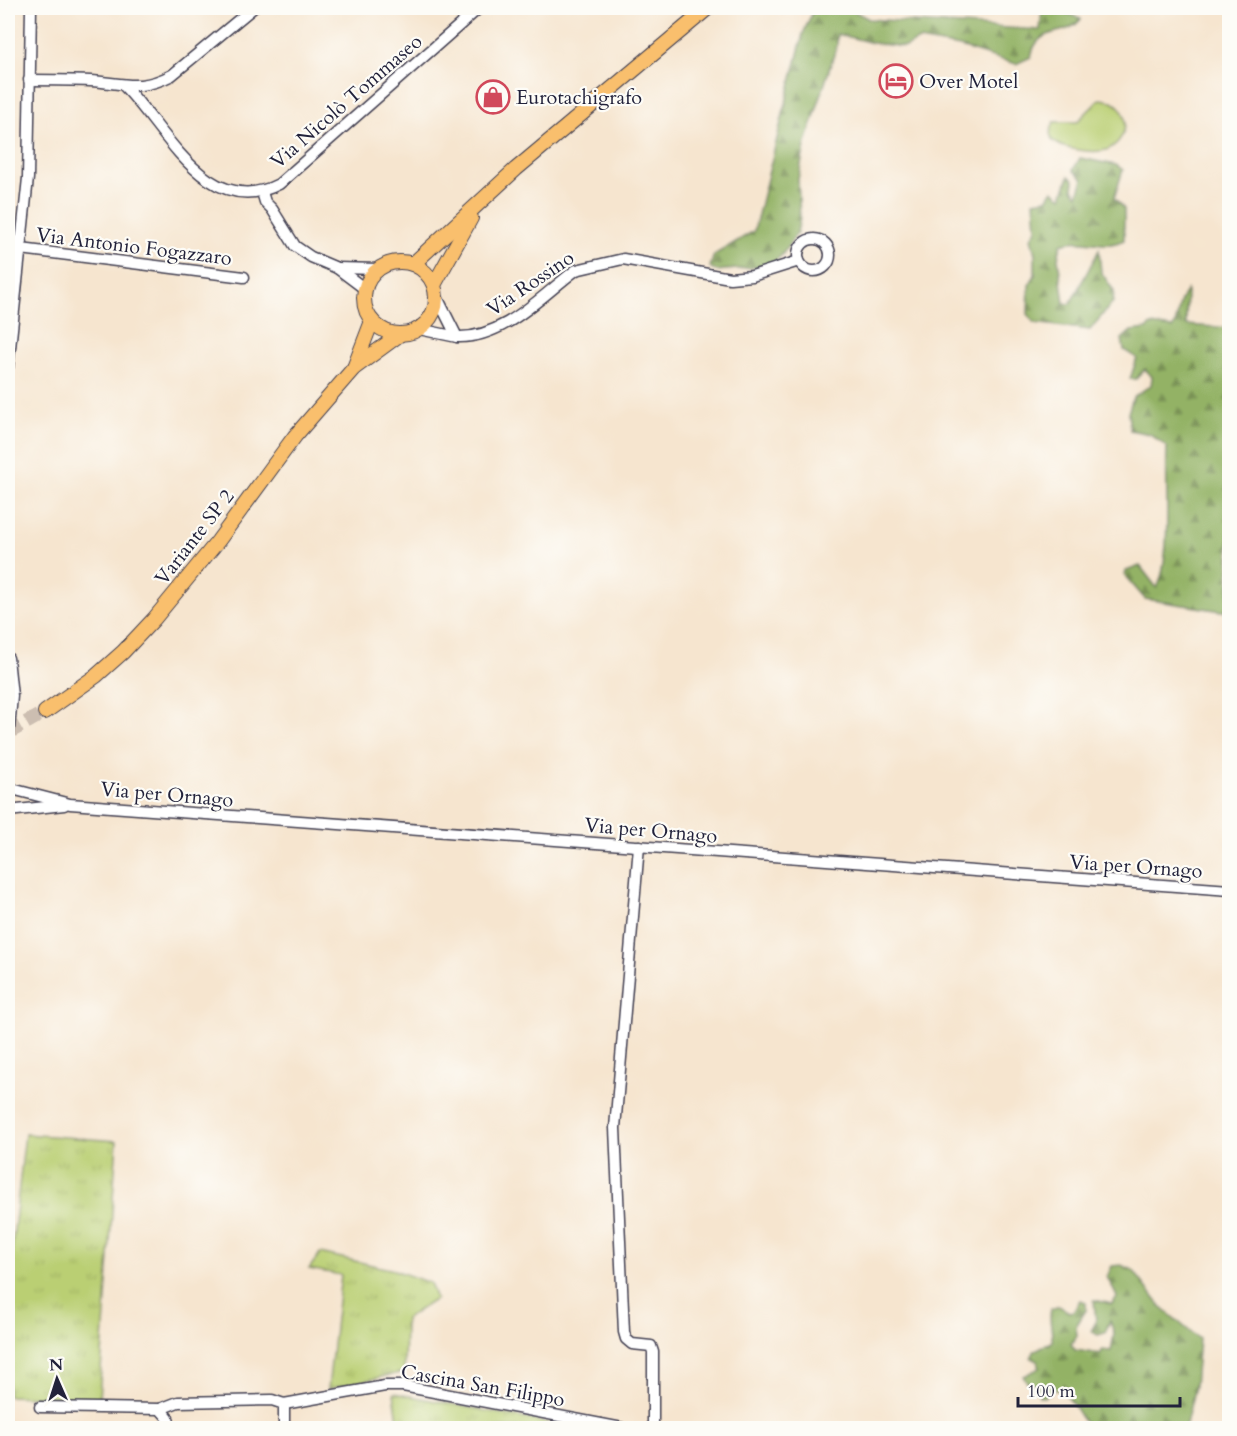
<svg xmlns="http://www.w3.org/2000/svg" width="1237" height="1436" viewBox="0 0 1237 1436" font-family="Cardo,serif">
<style>
.grass{fill:url(#grass-tufts);stroke:#6e7857;stroke-width:1.5}
.forest{fill:url(#forest-firs);stroke:#5a6a50;stroke-width:1.5}
.green{fill:#bacf73;stroke:#6e7857;stroke-width:1.5}
.lines{fill:none;stroke-linecap:round;stroke-linejoin:round}
.major-tunnel{stroke:#ccbeb1;stroke-width:14;stroke-dasharray:14 7;stroke-linecap:butt}
.minor-casing{stroke:#423f51;stroke-width:13}
.major-casing{stroke:#423f51;stroke-width:16}
.minor{stroke:#fff;stroke-width:10}
.major{stroke:#f9bf6d;stroke-width:14}
.labels{text-anchor:middle;stroke-width:4.5;stroke-linejoin:round;paint-order:stroke}
.poi-label{font-size:20px;fill:#22223b;stroke:#fdfcf7;text-anchor:start}
.street-label{font-size:20px;fill:#22223b;stroke:#fdfcf7}
</style>
<defs>
<pattern id="grass-tufts" width="24" height="20" patternUnits="userSpaceOnUse" patternTransform="scale(1.5)"><rect width="24" height="20" fill="#bacf73"/><path d="M3 7l-1-3M5 7V3M7 7l1-3M15 17l-1-3M17 17v-4M19 17l1-3" fill="none" stroke="#a0b164"/></pattern>
<pattern id="forest-firs" width="22" height="20" patternUnits="userSpaceOnUse" patternTransform="scale(1.5)"><rect width="22" height="20" fill="#93b265"/><path d="M5 1l3.5 6h-7zM16 11l3.5 6h-7z" fill="#789054"/></pattern>
</defs>
<rect width="100%" height="100%" fill="#fdfcf7"/>
<filter id="ink" filterUnits="userSpaceOnUse"><feTurbulence type="fractalNoise" baseFrequency=".0167" numOctaves="2"/><feDisplacementMap in="SourceGraphic" scale="12" xChannelSelector="R" yChannelSelector="G"/><feConvolveMatrix kernelMatrix="1 2 1 2 8 2 1 2 1" color-interpolation-filters="sRGB"/></filter>
<filter id="wash" filterUnits="userSpaceOnUse"><feTurbulence type="fractalNoise" baseFrequency=".008" numOctaves="4" result="noise"/><feDisplacementMap in="SourceGraphic" scale="24" xChannelSelector="R" yChannelSelector="G"/><feGaussianBlur stdDeviation="1.35" result="paint"/><feColorMatrix in="noise" values="0 0 0 0 0 0 0 0 0 0 0 0 0 0 0 0 0 1.4 0 .05"/><feComposite in="paint" operator="in"/></filter>
<g filter="url(#wash)">
<rect width="100%" height="100%" fill="#f6e5cf"/>
<g class="grass">
<polygon points="25,1134 117,1141 99,1399 8,1396 8,1283"/>
<polygon points="320,1253 394,1270 430,1283 436,1299 405,1319 404,1372 328,1389 341,1275 309,1269"/>
<polygon points="394,1393 575,1428 399,1428"/>
</g>
<g class="forest">
<path d="M814,8H848L869,19L1040,30L1042,9L1064,12L1081,19C1066,39 1037,24 1031,57L1016,64L960,47L919,40L905,47L873,43L837,34V45L805,146L798,179L800,218L797,233L782,255L769,266L716,271L710,267L714,255L754,231L803,34Z"/>
<path d="M1080,158L1116,165L1123,170L1114,198L1124,209V240C1102,251 1082,236 1061,244L1058,258L1064,303L1070,304L1099,250L1101,272L1114,291L1113,302L1090,330L1034,323L1028,314L1029,285L1035,275V254L1031,238L1036,229L1034,201L1047,199L1053,190L1062,197L1069,176L1074,181L1073,189L1078,195L1083,179L1073,170Z"/>
<path d="M1187,290L1186,325L1229,328V612L1145,599L1125,576L1126,571L1140,566L1157,588C1172,559 1165,483 1167,447L1150,434L1130,430L1128,413L1133,397L1151,385L1152,377L1145,369L1136,379H1130L1137,358L1124,350L1122,339L1131,331L1147,329L1151,325L1173,328C1180,315 1177,301 1187,290Z"/>
<path d="M1121,1265L1133,1270L1162,1308L1199,1339L1195,1386L1185,1428H1122L1118,1425L1114,1428H1090C1074,1414 1074,1395 1055,1389L1044,1397L1039,1396L1038,1386L1027,1382L1023,1376L1040,1368L1037,1361L1031,1358L1035,1350L1052,1342C1053,1329 1048,1322 1051,1309L1059,1306L1069,1312L1074,1311L1080,1300L1086,1302V1310L1076,1326L1077,1336L1071,1344L1075,1350L1101,1354L1102,1350L1111,1351L1114,1334L1110,1320L1105,1333L1098,1335L1091,1331L1096,1322L1094,1300L1112,1304L1117,1297L1107,1277L1112,1266Z"/>
</g>
<path class="green" d="M1100,99C1135,101 1130,142 1106,150C1097,153 1087,151 1078,150C1069,148 1059,147 1052,140L1050,133L1054,122H1077Z"/>
</g>
<g filter="url(#ink)">
<g class="lines">
<polyline class="major-tunnel" points="8,733 45,712"/>
<g class="minor-casing">
<g id="minor">
<path d="M29,80C49,80 70,80 90,81C124,83 139,92 172,75L253,8"/>
<path d="M125,87C166,129 208,221 279,184L479,8"/>
<polyline points="262,192 265,202 272,209 295,246 311,257 337,268 365,289"/>
<circle cx="814" cy="255" r="16"/>
<polyline points="8,240 22,242"/>
<polyline points="21,249 244,277"/>
<polyline points="337,268 379,269"/>
<polyline points="419,329 457,337 437,297"/>
<path d="M457,337C503,339 541,296 576,270L623,259L730,278L752,276L799,261"/>
<polyline points="8,367 28,178 31,8"/>
<polyline points="8,658 12,696 8,740"/>
<polyline points="8,788 70,804 1230,890"/>
<polyline points="8,811 64,805"/>
<polyline points="639,846 615,1128 624,1332 626,1339 632,1344 651,1346 653,1352 653,1428"/>
<polyline points="284,1404 284,1428"/>
<polyline points="40,1407 160,1409 168,1418 170,1428"/>
<polyline points="160,1409 178,1402 272,1400 284,1404 385,1386 403,1386 622,1428"/>
</g>
</g>
<g class="major-casing">
<g id="major">
<circle cx="400" cy="298" r="36"/>
<polyline points="413,264 516,169 708,8"/>
<polyline points="434,285 471,218"/>
<polyline points="354,368 372,321"/>
<polyline points="45,712 96,676 123,652 154,619 218,541 295,436 354,368 399,335"/>
</g>
</g>
<use href="#minor" class="minor"/>
<use href="#major" class="major"/>
</g>
</g>
<defs>
<g id="hotel-ring" transform="scale(1.725)"><circle r="9.5" fill="#fdfcf7" stroke="#d1495b" stroke-width="1.5"/><path d="M-6-4.5h1.5V1H6V5H4.5V3h-9V5H-6ZM-4 0a1.8 1.8 0 1 1 3.6 0ZM.5 0V-2.5h3Q6-2.5 6 0Z" fill="#d1495b"/></g>
<g id="shop-ring" transform="scale(1.725)"><circle r="9.5" fill="#fdfcf7" stroke="#d1495b" stroke-width="1.5"/><path d="M-5-2.5h2.3a2.7 3.5 0 0 1 5.4 0H5L5.5 6h-11ZM-1.5-2.5h3a1.5 2.3 0 0 0-3 0Z" fill="#d1495b"/></g>
</defs>
<g fill-rule="evenodd">
<use href="#hotel-ring" x="896" y="81"/>
<use href="#shop-ring" x="493" y="97"/>
</g>
<g class="labels">
<g class="poi-label">
<text x="919" y="88">Over Motel</text>
<text x="516" y="104">Eurotachigrafo</text>
</g>
<g class="street-label">
<text transform="translate(346 101) rotate(-41)" y="7">Via Nicolò Tommaseo</text>
<text transform="translate(134 246) rotate(7)" y="7">Via Antonio Fogazzaro</text>
<text transform="translate(530 283) rotate(-34)" y="7">Via Rossino</text>
<text transform="translate(194 537) rotate(-52)" y="7">Variante SP 2</text>
<text transform="translate(167 794) rotate(5)" y="7">Via per Ornago</text>
<text transform="translate(651 830) rotate(5)" y="7">Via per Ornago</text>
<text transform="translate(1136 866) rotate(4)" y="7">Via per Ornago</text>
<text transform="translate(483 1385) rotate(10)" y="7">Cascina San Filippo</text>
</g>
</g>
<rect width="1237" height="1436" fill="none" stroke="#fdfcf7" stroke-width="30"/>
<g transform="translate(57 1379) rotate(357)" stroke="#fdfcf7" stroke-width="4.5" paint-order="stroke">
<path d="M0-4.5L10 22L0 15L-10 22Z" fill="#22223b"/>
<text y="-9" font-size="16" font-weight="bold" text-anchor="middle" fill="#22223b">N</text>
</g>
<path d="M1018 1397v9h162v-9" fill="none" stroke="#22223b" stroke-width="3"/>
<text x="1027" y="1397" font-size="18" fill="#22223b" stroke="#fdfcf7" stroke-width="4.5" paint-order="stroke">100 m</text>
</svg>
